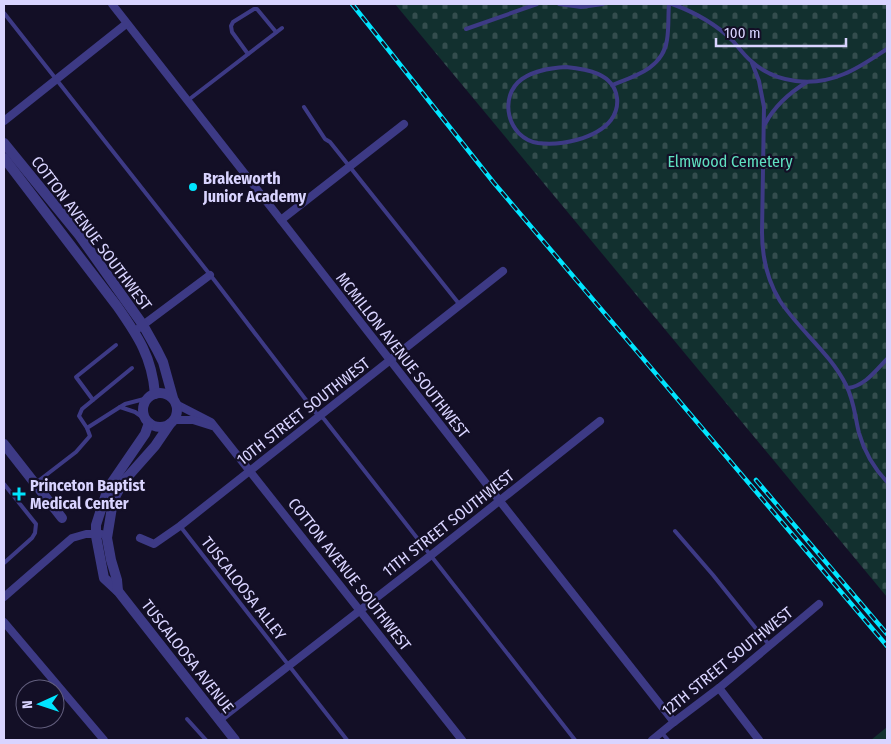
<svg xmlns="http://www.w3.org/2000/svg" width="891" height="744" viewBox="0 0 891 744" font-family="'Fira Sans Condensed',sans-serif">
<style>
.cemetery{fill:url(#cemetery-stones)}
.park{fill:#12302f}
.lines{fill:none;stroke-linecap:round;stroke-linejoin:round}
.service{stroke:#3d3a85;stroke-width:4}
.minor{stroke:#3d3a85;stroke-width:8}
.tertiary{stroke:#3d3a85;stroke-width:10}
.rail-casing{stroke:#00e5ff;stroke-width:4.5}
.rail{stroke:#130f26;stroke-width:2.5;stroke-dasharray:8;stroke-linecap:butt}
.poi-dot{fill:#00e5ff;stroke:#130f26;stroke-width:2}
.labels{text-anchor:middle;stroke-width:4.5;stroke-linejoin:round;paint-order:stroke}
.park-label{font-size:16px;fill:#5fe0c0;stroke:#130f26}
.poi-label{font-size:16px;font-weight:bold;fill:#d9d4ff;stroke:#130f26;text-anchor:start}
.street-label{font-size:16px;fill:#d9d4ff;stroke:#130f26}
</style>
<defs>
<pattern id="cemetery-stones" width="16" height="16" patternUnits="userSpaceOnUse" patternTransform="scale(1.25)"><rect width="16" height="16" fill="#12302f"/><path d="M2 7V4a2 2 0 0 1 4 0v3zM10 15v-3a2 2 0 0 1 4 0v3z" fill="#344d4e"/></pattern>
</defs>
<rect width="100%" height="100%" fill="#130f26"/>
<polygon class="cemetery" points="395,4 887,4 887,597"/>
<polygon class="park" points="887,727 887,740 871,740"/>
<g class="lines">
<g class="service">
<polyline points="559,4 581,7 603,4"/>
<path d="M672,4C694,12 716,24 733,41C739,48 744,55 751,61C776,84 814,87 844,74C859,68 873,58 887,49"/>
<polyline points="4,13 215,281 316,413 324,419 575,740"/>
<polyline points="466,29 537,4"/>
<polyline points="248,54 232,32 231,26 233,22 254,9 257,9 276,32"/>
<path d="M752,63L759,81L764,107L762,232C762,257 767,280 780,301C800,331 830,353 846,385C854,400 855,417 859,433C864,451 874,468 887,482"/>
<path d="M566,67C586,69 614,73 617,98C618,106 616,113 611,120C596,139 560,146 538,143C507,138 498,96 522,79C535,70 551,68 566,67Z"/>
<path d="M612,85C635,76 663,68 667,40C669,28 668,16 669,4"/>
<polyline points="187,101 282,28"/>
<polyline points="304,107 325,139 330,142 460,305"/>
<path d="M765,124C775,105 789,93 807,82"/>
<path d="M848,388C865,386 876,370 887,359"/>
<polyline points="93,400 76,377 116,345"/>
<polyline points="145,419 135,412 120,407 125,404 148,398"/>
<polyline points="87,428 79,416 82,409 132,368"/>
<polyline points="37,482 76,452 90,436 87,428 120,407"/>
<polyline points="4,484 36,524 35,533 32,538 4,563"/>
<polyline points="180,526 347,740"/>
<polyline points="675,531 713,575 770,646"/>
<polyline points="187,719 206,740"/>
<polyline points="662,733 668,740"/>
</g>
<g class="minor">
<polyline points="112,4 281,220 499,500 674,722"/>
<polyline points="4,121 126,24"/>
<polyline points="281,220 404,124"/>
<polyline points="139,328 210,275"/>
<polyline points="176,404 211,422 462,740"/>
<polyline points="174,420 193,420 212,426"/>
<polyline points="140,538 154,544 180,526 503,271"/>
<polyline points="4,597 72,538 86,534 101,534"/>
<polyline points="4,622 104,740"/>
<polyline points="719,688 759,740"/>
<polyline points="219,720 430,556 600,421"/>
<polyline points="652,740 674,722 719,688 819,604"/>
</g>
<g class="tertiary">
<polyline points="4,143 79,235 143,325 157,350 163,362 173,398"/>
<path d="M4,158L117,306C138,336 152,357 155,394"/>
<circle cx="160" cy="410" r="17"/>
<polyline points="149,423 145,434 108,488 96,525 96,536 104,578 118,591 235,740"/>
<polyline points="4,444 62,518"/>
<polyline points="118,591 117,580 111,560 107,538 113,501 123,482 155,446 170,424"/>
</g>
<g class="rail-casing">
<g id="rail">
<polyline points="352,4 494,183 887,646"/>
<polyline points="756,480 887,634"/>
</g>
</g>
<use href="#rail" class="rail"/>
</g>
<g class="poi-dot">
<circle cx="193" cy="187" r="5"/>
<path d="M16.5 486.5h5v5h5v5h-5v5h-5v-5h-5v-5h5z"/>
</g>
<g class="labels">
<g class="park-label">
<text x="730" y="167">Elmwood Cemetery</text>
</g>
<g class="poi-label">
<text x="203" y="184">Brakeworth<tspan x="203" dy="18">Junior Academy</tspan></text>
<text x="30" y="491">Princeton Baptist<tspan x="30" dy="18">Medical Center</tspan></text>
</g>
<g class="street-label">
<text transform="translate(92 233) rotate(53)" y="6">COTTON AVENUE SOUTHWEST</text>
<text transform="translate(403 355) rotate(52)" y="6">MCMILLON AVENUE SOUTHWEST</text>
<text transform="translate(303 411) rotate(-38)" y="6">10TH STREET SOUTHWEST</text>
<text transform="translate(448 523) rotate(-38)" y="6">11TH STREET SOUTHWEST</text>
<text transform="translate(350 574) rotate(52)" y="6">COTTON AVENUE SOUTHWEST</text>
<text transform="translate(244 588) rotate(52)" y="6">TUSCALOOSA ALLEY</text>
<text transform="translate(188 656) rotate(52)" y="6">TUSCALOOSA AVENUE</text>
<text transform="translate(727 661) rotate(-39)" y="6">12TH STREET SOUTHWEST</text>
</g>
</g>
<rect width="891" height="744" fill="none" stroke="#d9d4ff" stroke-width="10"/>
<g transform="translate(40 704) rotate(267)"><circle r="24" fill="#130f26" stroke="#625e7d"/>
<path d="M0-4L9 19L0 12L-9 19Z" fill="#00e5ff"/>
<text y="-8" font-size="14" font-weight="bold" text-anchor="middle" fill="#d9d4ff">N</text>
</g>
<path d="M716 38v8h130v-8" fill="none" stroke="#d9d4ff" stroke-width="2.5"/>
<text x="724" y="38" font-size="15" fill="#d9d4ff" stroke="#130f26" stroke-width="4" paint-order="stroke">100 m</text>
</svg>
